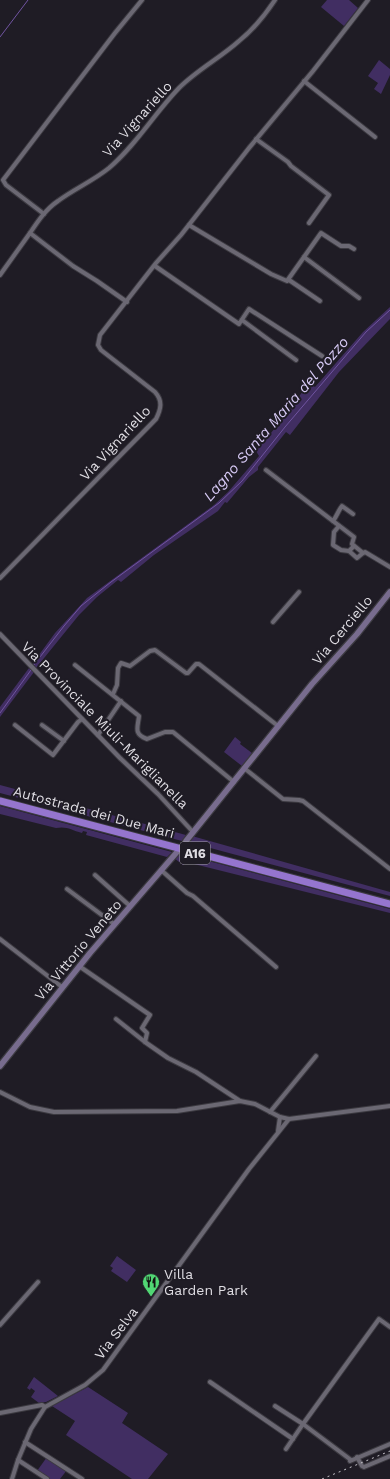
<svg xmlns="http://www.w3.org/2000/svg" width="390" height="1479" viewBox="0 0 390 1479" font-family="'Work Sans',sans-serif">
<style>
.green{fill:#412e62}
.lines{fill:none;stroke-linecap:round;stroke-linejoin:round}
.stream{stroke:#7054a1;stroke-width:1}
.street-casing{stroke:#3c3a41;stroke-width:6}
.secondary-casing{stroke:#3c3a41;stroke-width:8}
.highway-casing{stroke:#3c3a41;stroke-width:9}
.street{stroke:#6b6873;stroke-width:4}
.secondary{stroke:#786c8e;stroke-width:5.5}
.highway{stroke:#9575ce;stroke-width:7}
.rail{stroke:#c7c5cb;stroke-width:1;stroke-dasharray:2 4;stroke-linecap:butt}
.labels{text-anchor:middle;stroke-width:4;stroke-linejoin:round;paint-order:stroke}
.shield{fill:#1f1c25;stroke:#a5a3aa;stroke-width:1}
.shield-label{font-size:13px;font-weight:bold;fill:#dfdde3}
.street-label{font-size:14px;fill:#dfdde3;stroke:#1f1c25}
.poi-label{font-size:14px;fill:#dfdde3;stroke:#1f1c25;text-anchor:start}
.water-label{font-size:15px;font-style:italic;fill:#d6c9f4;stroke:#1f1c25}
</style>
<rect width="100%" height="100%" fill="#1f1c25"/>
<g class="green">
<polygon points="327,0 349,0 358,8 344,26 321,7"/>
<polygon points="379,60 390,69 390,75 381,94 374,89 378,83 368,76"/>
<polygon points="390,307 390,319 388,321 339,372 290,435 286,432 258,467 258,470 249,477 227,503 225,502 218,511 154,555 121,582 118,580 97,597 79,615 36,668 33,663 55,633 87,598 214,505 228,492 259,456 256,451 280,422 309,383 315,387 363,332"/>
<polygon points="29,668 34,672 0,717 0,707"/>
<polygon points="235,737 241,742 240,744 252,753 242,766 224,752"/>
<polygon points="0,785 186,835 182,841 0,793"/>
<path d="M0,806L172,852L167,857L86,835L87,832L83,831L82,833C71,830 67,826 56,828L0,814Z"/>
<polygon points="192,836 390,892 390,896 188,842"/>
<polygon points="178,853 390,909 390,913 186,862 183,865 174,858"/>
<polygon points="117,1256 136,1270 127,1282 111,1271 113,1268 110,1266"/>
<polygon points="34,1377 58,1396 46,1402 39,1403 31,1397 35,1391 31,1388 30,1390 27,1388"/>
<polygon points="88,1387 128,1413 122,1423 168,1454 148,1479 132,1479 66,1435 75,1421 52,1406"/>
<polygon points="47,1457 67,1470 60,1479 49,1479 37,1471"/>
</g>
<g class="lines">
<g class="stream">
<polyline points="0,37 28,0"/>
<polyline points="33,666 64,626 81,606 111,582 219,503 242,481 285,427 366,332 390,310"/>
<polyline points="0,713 31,670"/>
</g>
<g class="street-casing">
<g id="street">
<polyline points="304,81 375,137"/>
<polyline points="256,139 288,162 291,166 329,195 309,223"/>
<polyline points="44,214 6,185 3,180 115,33 142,0"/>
<polyline points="189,225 271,274 287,281 321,233 341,246 349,246 354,249"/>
<polyline points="304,257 359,298"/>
<polyline points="155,266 239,324 249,309 322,356"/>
<polyline points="0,275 30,233"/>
<polyline points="289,280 320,301"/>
<path d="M127,302L97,281L73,266L30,233C38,221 46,209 58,201C74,189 93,181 109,168C136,145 154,114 179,88C197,70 220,58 239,41C253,30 265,15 275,0"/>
<polyline points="242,320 296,360"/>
<polyline points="266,470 354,537 352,544 363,553 365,552 390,567"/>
<path d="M333,521C337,516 338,511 342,506L353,514"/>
<polyline points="339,526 334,532 333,545 341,550 349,551"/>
<polyline points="354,546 349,551 357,558 363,553"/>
<path d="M0,578L156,419C161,409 163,401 155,392L101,350L98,345L100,335L156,263L181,235L249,148L313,71L368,0"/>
<polyline points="273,622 299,592"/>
<polyline points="0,634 120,758 158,794 193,832"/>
<path d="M75,665L139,716C138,727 133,734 147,739L165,732H173L234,782"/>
<polyline points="113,694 117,685 118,668 121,663 130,666 150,651 155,650 186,673 188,673 196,664 199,664 278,726"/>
<polyline points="15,725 53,755 78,722 82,719"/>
<polyline points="42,725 64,741"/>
<polyline points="98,735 121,701"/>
<polyline points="244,768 283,799 299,800 303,801 390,869"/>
<polyline points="161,870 187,893 193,896 276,967"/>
<polyline points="95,875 130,906"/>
<polyline points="67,889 114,924"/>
<polyline points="0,939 62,987"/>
<polyline points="79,966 150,1015 142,1028 147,1033 145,1042"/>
<polyline points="116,1019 145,1042 168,1058 196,1072 240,1101"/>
<polyline points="0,1092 30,1107 54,1112 177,1111 240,1101 255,1104 280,1117 289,1119 390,1106"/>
<polyline points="270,1112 316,1056"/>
<polyline points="278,1131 280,1117"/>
<polyline points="0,1325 38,1282"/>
<polyline points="210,1382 293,1439"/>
<polyline points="275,1406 303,1424 286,1449"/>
<polyline points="0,1413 42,1405 45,1407"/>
<polyline points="25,1442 82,1479"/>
<polyline points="357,1457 362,1466 364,1467 390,1456"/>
<polyline points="18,1460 47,1479"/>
<polyline points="351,1460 303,1424 379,1319 390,1327"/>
<polyline points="350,1461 390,1444"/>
<polyline points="12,1479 18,1460 31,1429 45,1407 85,1385 103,1370 249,1169 289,1119"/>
</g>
</g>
<g class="secondary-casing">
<g id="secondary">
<polyline points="186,841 312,684 357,634 390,592"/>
<polyline points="0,1066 90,953 177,852"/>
</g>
</g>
<g class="highway-casing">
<polyline id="highway" points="0,801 390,904"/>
</g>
<use href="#street" class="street"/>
<use href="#secondary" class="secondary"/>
<use href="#highway" class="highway"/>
<polyline class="rail" points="322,1479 390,1451"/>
</g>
<defs>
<g id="restaurant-pin" transform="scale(0.9)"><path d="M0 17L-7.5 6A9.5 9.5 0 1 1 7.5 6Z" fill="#51d674" stroke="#1f1c25"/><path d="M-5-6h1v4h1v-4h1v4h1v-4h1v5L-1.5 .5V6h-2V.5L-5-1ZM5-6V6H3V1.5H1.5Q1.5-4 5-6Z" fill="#111"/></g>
</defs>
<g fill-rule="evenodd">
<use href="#restaurant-pin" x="151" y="1282"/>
</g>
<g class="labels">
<rect class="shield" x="180" y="842" width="30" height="22" rx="3"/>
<g class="shield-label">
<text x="195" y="858">A16</text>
</g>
<g class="street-label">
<text transform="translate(137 119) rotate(-48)" y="5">Via Vignariello</text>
<text transform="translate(115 443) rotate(-47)" y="5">Via Vignariello</text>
<text transform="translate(342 630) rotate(-50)" y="5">Via Cerciello</text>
<text transform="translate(105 725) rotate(45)" y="5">Via Provinciale Miuli-Mariglianella</text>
<text transform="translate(94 812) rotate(15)" y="5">Autostrada dei Due Mari</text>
<text transform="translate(78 950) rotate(-50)" y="5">Via Vittorio Veneto</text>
<text transform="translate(116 1333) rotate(-53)" y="5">Via Selva</text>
</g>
<g class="poi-label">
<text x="164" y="1279">Villa<tspan x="164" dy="16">Garden Park</tspan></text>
</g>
<g class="water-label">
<text transform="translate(276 419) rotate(-49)" y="5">Lagno Santa Maria del Pozzo</text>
</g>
</g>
</svg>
